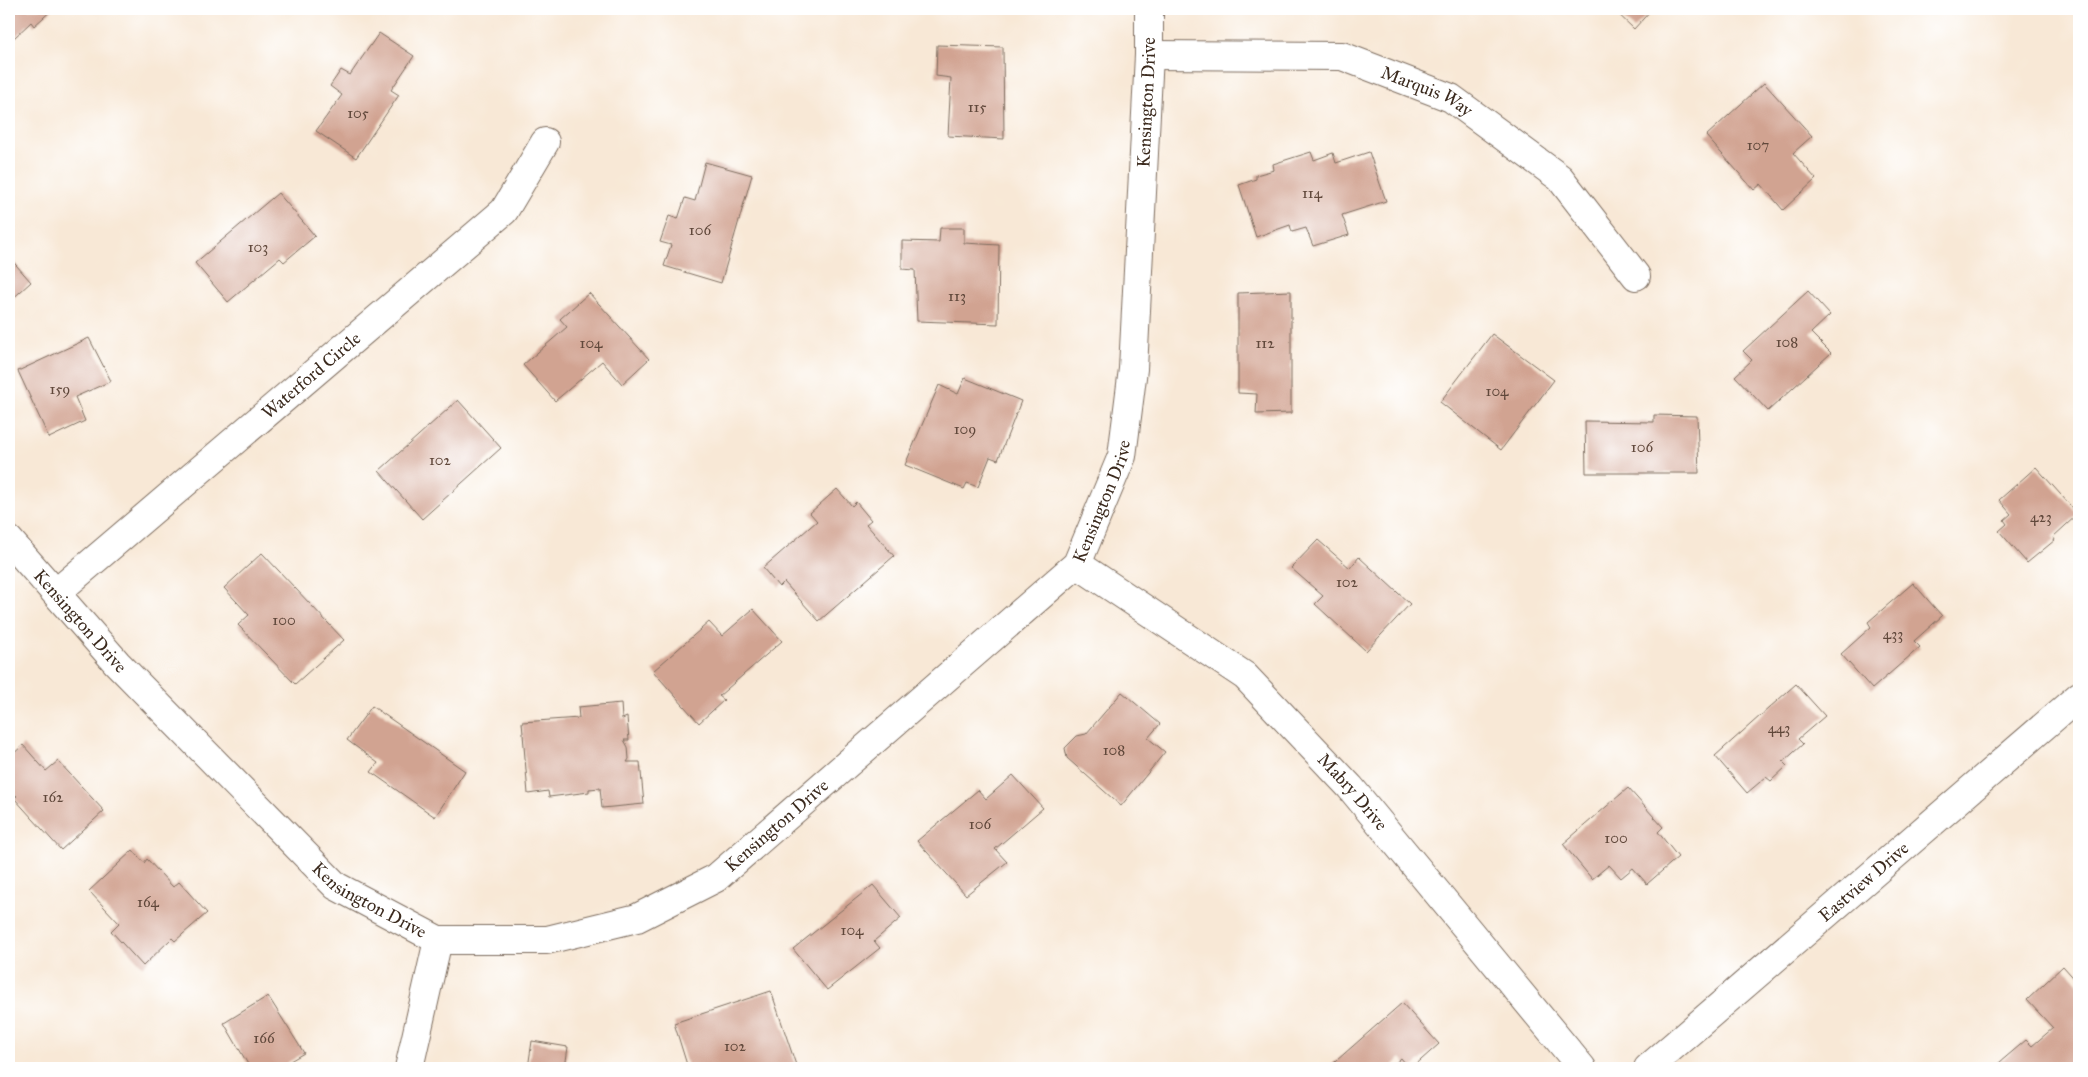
<svg xmlns="http://www.w3.org/2000/svg" width="2088" height="1077" viewBox="0 0 2088 1077" font-family="'IM FELL Great Primer',serif">
<style>
.building{fill:#d1a391}
.lines{fill:none;stroke-linecap:round;stroke-linejoin:round}
.minor-casing{stroke:#7d6c5e;stroke-width:30}
.tertiary-casing{stroke:#7d6c5e;stroke-width:30}
.minor{stroke:#fff;stroke-width:28}
.tertiary{stroke:#fff;stroke-width:28}
.labels{text-anchor:middle;stroke-width:5;stroke-linejoin:round;paint-order:stroke}
.number-label{font-size:15px;fill:#60483b}
.street-label{font-size:18px;fill:#3b2a1e;stroke:#fff}
</style>
<rect width="100%" height="100%" fill="#fff"/>
<filter id="ink" filterUnits="userSpaceOnUse"><feTurbulence type="fractalNoise" baseFrequency=".02" numOctaves="2"/><feDisplacementMap in="SourceGraphic" scale="10" xChannelSelector="R" yChannelSelector="G"/><feConvolveMatrix kernelMatrix="1 2 1 2 8 2 1 2 1" color-interpolation-filters="sRGB"/></filter>
<filter id="wash" filterUnits="userSpaceOnUse"><feTurbulence type="fractalNoise" baseFrequency=".0096" numOctaves="4" result="noise"/><feDisplacementMap in="SourceGraphic" scale="20" xChannelSelector="R" yChannelSelector="G"/><feGaussianBlur stdDeviation="1.12" result="paint"/><feColorMatrix in="noise" values="0 0 0 0 0 0 0 0 0 0 0 0 0 0 0 0 0 1.4 0 .05"/><feComposite in="paint" operator="in"/></filter>
<g filter="url(#wash)">
<rect width="100%" height="100%" fill="#f8e8d6"/>
<g id="blocks">
<g class="building">
<polygon points="9,9 53,9 34,26 31,22 14,38 9,35"/>
<polygon points="1613,9 1652,9 1634,29"/>
<polygon points="379,33 414,56 391,90 399,95 356,158 316,131 342,95 330,86 341,70 350,75"/>
<polygon points="937,45 1003,47 1004,139 948,136 951,78 936,76"/>
<polygon points="1764,83 1812,136 1793,153 1816,179 1783,210 1761,184 1754,190 1706,136"/>
<polygon points="1311,152 1314,160 1333,153 1336,163 1369,152 1386,201 1342,215 1349,235 1313,246 1306,228 1292,232 1290,225 1256,237 1239,185 1256,179 1256,175 1274,170 1273,164"/>
<polygon points="705,162 752,175 721,283 664,266 671,245 660,242 669,216 678,219 685,198 695,201"/>
<polygon points="278,193 315,236 284,262 280,258 228,302 195,263"/>
<polygon points="940,228 964,228 964,243 999,245 998,324 917,321 915,270 902,269 902,241 939,242"/>
<polygon points="9,257 31,282 9,302"/>
<polygon points="1291,291 1291,413 1256,414 1257,394 1238,393 1238,293"/>
<polygon points="1808,291 1830,315 1811,333 1831,353 1768,411 1735,376 1752,360 1743,351"/>
<polygon points="589,293 649,359 622,384 602,361 555,401 523,365 567,327 560,319"/>
<polygon points="1492,334 1554,380 1501,450 1440,402"/>
<polygon points="89,338 111,381 75,397 85,421 49,438 18,371"/>
<polygon points="965,378 1021,401 998,460 990,457 978,487 967,483 964,489 905,465 939,385 958,394"/>
<polygon points="458,400 501,448 422,519 379,471"/>
<polygon points="1654,415 1697,416 1699,473 1586,473 1585,421 1654,422"/>
<polygon points="2036,467 2078,514 2053,537 2055,540 2027,563 1999,531 2007,524 2004,520 2011,514 1999,500"/>
<polygon points="837,489 852,506 856,502 871,520 866,524 894,556 819,621 784,582 779,587 763,568 817,521 810,513"/>
<polygon points="1318,540 1350,568 1359,557 1410,604 1366,651 1315,604 1323,596 1291,568"/>
<polygon points="262,553 344,640 295,684 238,625 249,615 224,588"/>
<polygon points="1913,583 1942,616 1914,641 1920,647 1872,689 1841,654 1871,627 1868,622"/>
<polygon points="753,609 782,641 719,696 724,700 699,723 653,671 709,622 722,636"/>
<polygon points="1796,684 1825,716 1798,739 1803,744 1783,762 1787,766 1771,781 1766,777 1747,793 1715,756"/>
<polygon points="1122,692 1160,724 1148,738 1165,752 1121,806 1067,758 1065,748 1077,736 1086,734"/>
<polygon points="621,703 622,719 627,717 629,740 624,740 628,747 629,759 627,762 640,762 644,804 602,808 600,788 589,789 589,792 549,797 548,791 528,794 522,722 579,718 578,707"/>
<polygon points="372,706 465,771 435,817 371,772 378,763 347,740"/>
<polygon points="23,745 46,771 58,761 104,811 61,850 14,798 17,796 9,788 9,758"/>
<polygon points="1013,775 1043,808 995,849 1007,862 966,895 917,841 978,790 986,799"/>
<polygon points="1628,788 1663,827 1658,832 1678,857 1647,884 1633,868 1621,878 1609,865 1592,879 1563,844"/>
<polygon points="133,850 144,863 147,859 173,887 179,882 207,913 175,941 172,938 143,966 111,931 119,923 89,891"/>
<polygon points="873,885 901,918 874,941 880,948 827,990 793,949"/>
<polygon points="2063,966 2079,984 2079,1068 1993,1068 2026,1040 2032,1046 2053,1028 2027,1000"/>
<polygon points="771,991 797,1068 688,1068 674,1023"/>
<polygon points="268,996 304,1053 278,1068 244,1068 249,1066 224,1023"/>
<polygon points="1402,1003 1439,1044 1412,1068 1409,1068 1401,1058 1390,1068 1328,1068"/>
<polygon points="532,1041 568,1047 565,1068 528,1068"/>
</g>
</g>
</g>
<g filter="url(#ink)">
<use href="#blocks" fill-opacity="0" stroke="#7d6c5e" stroke-width="1"/>
<g class="lines">
<g class="minor-casing">
<g id="minor">
<path id="s1" d="M1149,55L1342,56L1451,98L1560,178L1636,276"/>
<path id="s2" d="M9,540L117,663L336,886L438,940H547L637,918L716,878L1077,564L1122,456L1133,369L1149,55V9"/>
<path id="s3" d="M1077,564L1245,676L1350,787L1582,1068"/>
<path id="s4" d="M57,592L504,211L545,142"/>
<polyline points="409,1068 438,940"/>
</g>
</g>
<g class="tertiary-casing">
<g id="tertiary">
<path id="s5" d="M1648,1068L2079,696"/>
</g>
</g>
<use href="#minor" class="minor"/>
<use href="#tertiary" class="tertiary"/>
</g>
</g>
<g class="labels">
<g class="number-label">
<text x="977" y="112">115</text>
<text x="358" y="118">105</text>
<text x="1758" y="150">107</text>
<text x="1312" y="198">114</text>
<text x="700" y="235">106</text>
<text x="258" y="252">103</text>
<text x="957" y="301">113</text>
<text x="1787" y="347">108</text>
<text x="591" y="348">104</text>
<text x="1265" y="348">112</text>
<text x="60" y="394">159</text>
<text x="1497" y="396">104</text>
<text x="965" y="434">109</text>
<text x="1642" y="452">106</text>
<text x="440" y="465">102</text>
<text x="2041" y="522">423</text>
<text x="1347" y="587">102</text>
<text x="284" y="625">100</text>
<text x="1893" y="639">433</text>
<text x="1779" y="733">443</text>
<text x="1114" y="755">108</text>
<text x="53" y="802">162</text>
<text x="980" y="829">106</text>
<text x="1616" y="843">100</text>
<text x="148" y="907">164</text>
<text x="852" y="935">104</text>
<text x="264" y="1043">166</text>
<text x="735" y="1051">102</text>
</g>
<g class="street-label">
<text dy="6" stroke="none"><textPath href="#s1" startOffset="285">Marquis Way</textPath></text>
<text dy="6" stroke="none"><textPath href="#s2" startOffset="1832">Kensington Drive</textPath></text>
<text dy="6" stroke="none"><textPath href="#s4" startOffset="334">Waterford Circle</textPath></text>
<text dy="6" stroke="none"><textPath href="#s2" startOffset="1428">Kensington Drive</textPath></text>
<text dy="6" stroke="none"><textPath href="#s2" startOffset="108">Kensington Drive</textPath></text>
<text dy="6" stroke="none"><textPath href="#s3" startOffset="360">Mabry Drive</textPath></text>
<text dy="6" stroke="none"><textPath href="#s2" startOffset="962">Kensington Drive</textPath></text>
<text dy="6" stroke="none"><textPath href="#s5" startOffset="285">Eastview Drive</textPath></text>
<text dy="6" stroke="none"><textPath href="#s2" startOffset="512">Kensington Drive</textPath></text>
</g>
</g>
<rect width="2088" height="1077" fill="none" stroke="#fff" stroke-width="30"/>
</svg>
